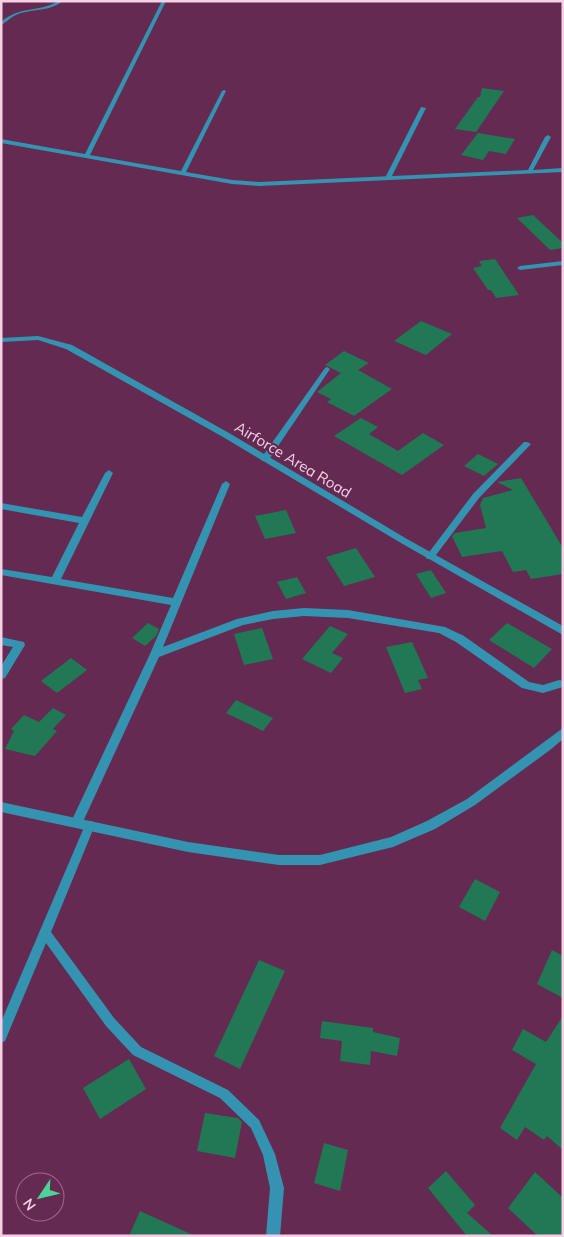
<svg xmlns="http://www.w3.org/2000/svg" width="564" height="1237" viewBox="0 0 564 1237" font-family="Mulish,sans-serif">
<style>
.building{fill:#207854}
.lines{fill:none;stroke-linecap:round;stroke-linejoin:round}
.service{fill:#3493b0;fill-rule:evenodd}
.minor{fill:#3493b0;fill-rule:evenodd}
.tertiary{fill:#3493b0;fill-rule:evenodd}
.labels{text-anchor:middle;stroke-width:4.5;stroke-linejoin:round;paint-order:stroke}
.street-label{font-size:15px;fill:#f5d0e6;stroke:#652a52}
</style>
<rect width="100%" height="100%" fill="#652a52"/>
<g class="building">
<polygon points="482,88 504,91 476,132 455,129 478,97 480,97"/>
<polygon points="478,133 515,139 506,154 489,151 483,160 461,155"/>
<polygon points="533,215 563,243 563,248 550,250 517,218"/>
<polygon points="495,259 519,295 496,298 491,290 488,290 473,268 482,266 479,261"/>
<polygon points="421,321 452,334 426,355 394,341"/>
<polygon points="344,351 369,363 358,370 392,389 354,416 327,402 331,399 317,392 341,373 325,365"/>
<polygon points="361,418 378,427 369,434 398,451 423,433 444,445 402,475 334,436"/>
<polygon points="478,454 498,464 484,476 464,466"/>
<polygon points="521,478 563,548 563,574 531,579 526,570 513,572 502,551 462,557 452,536 455,533 486,528 480,505 483,498 513,490 497,482"/>
<polygon points="286,510 296,533 265,539 255,516"/>
<polygon points="356,548 375,577 344,586 326,557"/>
<polygon points="431,570 446,593 431,598 416,574"/>
<polygon points="297,577 306,593 286,599 277,582"/>
<polygon points="148,623 159,629 156,636 145,646 132,638"/>
<polygon points="507,623 552,649 534,668 489,640"/>
<polygon points="330,626 348,634 332,653 343,658 331,673 302,659"/>
<polygon points="262,628 273,659 244,665 234,634"/>
<polygon points="412,642 428,678 418,680 422,689 405,693 386,647"/>
<polygon points="71,658 87,670 57,693 41,681"/>
<polygon points="236,700 273,718 263,731 226,713"/>
<polygon points="53,708 66,715 53,729 57,731 35,756 5,749 14,731 11,729 24,715 39,722"/>
<polygon points="475,879 500,892 485,921 459,907"/>
<polygon points="552,950 563,956 563,998 537,984"/>
<polygon points="259,960 285,971 240,1069 214,1056"/>
<polygon points="563,1016 563,1150 547,1136 544,1140 525,1127 517,1140 500,1128 536,1064 512,1050 523,1029 546,1042"/>
<polygon points="322,1021 373,1028 373,1032 400,1038 397,1056 371,1051 370,1065 340,1061 342,1041 320,1038"/>
<polygon points="129,1059 146,1089 100,1119 83,1088"/>
<polygon points="205,1113 238,1118 242,1122 235,1158 197,1151"/>
<polygon points="324,1143 348,1150 340,1191 314,1183"/>
<polygon points="446,1171 475,1205 467,1213 493,1236 467,1236 428,1188"/>
<polygon points="535,1172 563,1198 563,1236 538,1236 508,1208"/>
<polygon points="140,1211 195,1236 129,1236"/>
</g>
<g class="lines">
<g class="service">
<path d="M58,1H63C50,11 36,9 21,13C13,15 8,21 1,25V22C21,5 39,13 58,1Z"/>
<polygon points="162,1 166,1 90,155 181,171 222,91 224,90 226,91 186,172 232,180 259,182 528,170 545,137 548,135 551,137 533,170 563,168 563,172 259,186 232,184 1,143 1,139 85,154"/>
<polygon points="327,367 330,369 268,461 262,461 261,459 262,457 325,368"/>
<polygon points="524,442 527,442 531,444 479,498 433,559 427,559 426,557 427,555 473,494"/>
<polygon points="90,821 94,822 95,825 51,932 114,1018 141,1047 228,1090 259,1120 275,1154 284,1188 280,1236 266,1236 270,1188 263,1155 251,1128 220,1098 133,1055 106,1026 46,943 5,1041 1,1043 1,1022 85,825 86,822"/>
</g>
<g class="minor">
<polygon points="421,107 426,108 391,178 386,179 385,178"/>
<polygon points="563,261 563,265 520,270 517,268 520,266"/>
<polygon points="38,336 72,345 229,433 407,539 563,626 563,635 401,543 223,437 66,349 38,340 1,342 1,338"/>
<polygon points="109,470 113,473 61,579 173,598 222,484 226,481 230,484 163,647 237,619 273,611 304,608 348,610 445,627 464,636 529,682 543,685 559,680 563,681 563,687 543,693 522,688 456,642 439,633 348,618 304,616 273,619 243,625 159,657 81,826 77,827 73,826 71,822 150,654 171,605 1,575 1,569 52,577 79,523 1,509 1,503 82,517 105,473"/>
<polygon points="1,637 24,642 25,645 5,678 1,679 1,666 13,647 1,645"/>
</g>
<polygon class="tertiary" points="563,728 563,739 550,750 475,805 435,829 393,847 320,865 279,865 188,852 1,812 1,802 188,842 279,855 320,855 391,837 427,821 467,799"/>
</g>
<g class="labels">
<g class="street-label">
<text transform="translate(293 460) rotate(31)" y="5">Airforce Area Road</text>
</g>
</g>
<rect width="564" height="1237" fill="none" stroke="#f5d0e6" stroke-width="5"/>
<g transform="translate(40 1197) rotate(235)"><circle r="24" fill="#652a52" stroke="#9f6c8d"/>
<path d="M0-4L9 19L0 12L-9 19Z" fill="#4dd39a"/>
<text y="-8" font-size="14" font-weight="bold" text-anchor="middle" fill="#f5d0e6">N</text>
</g>
</svg>
